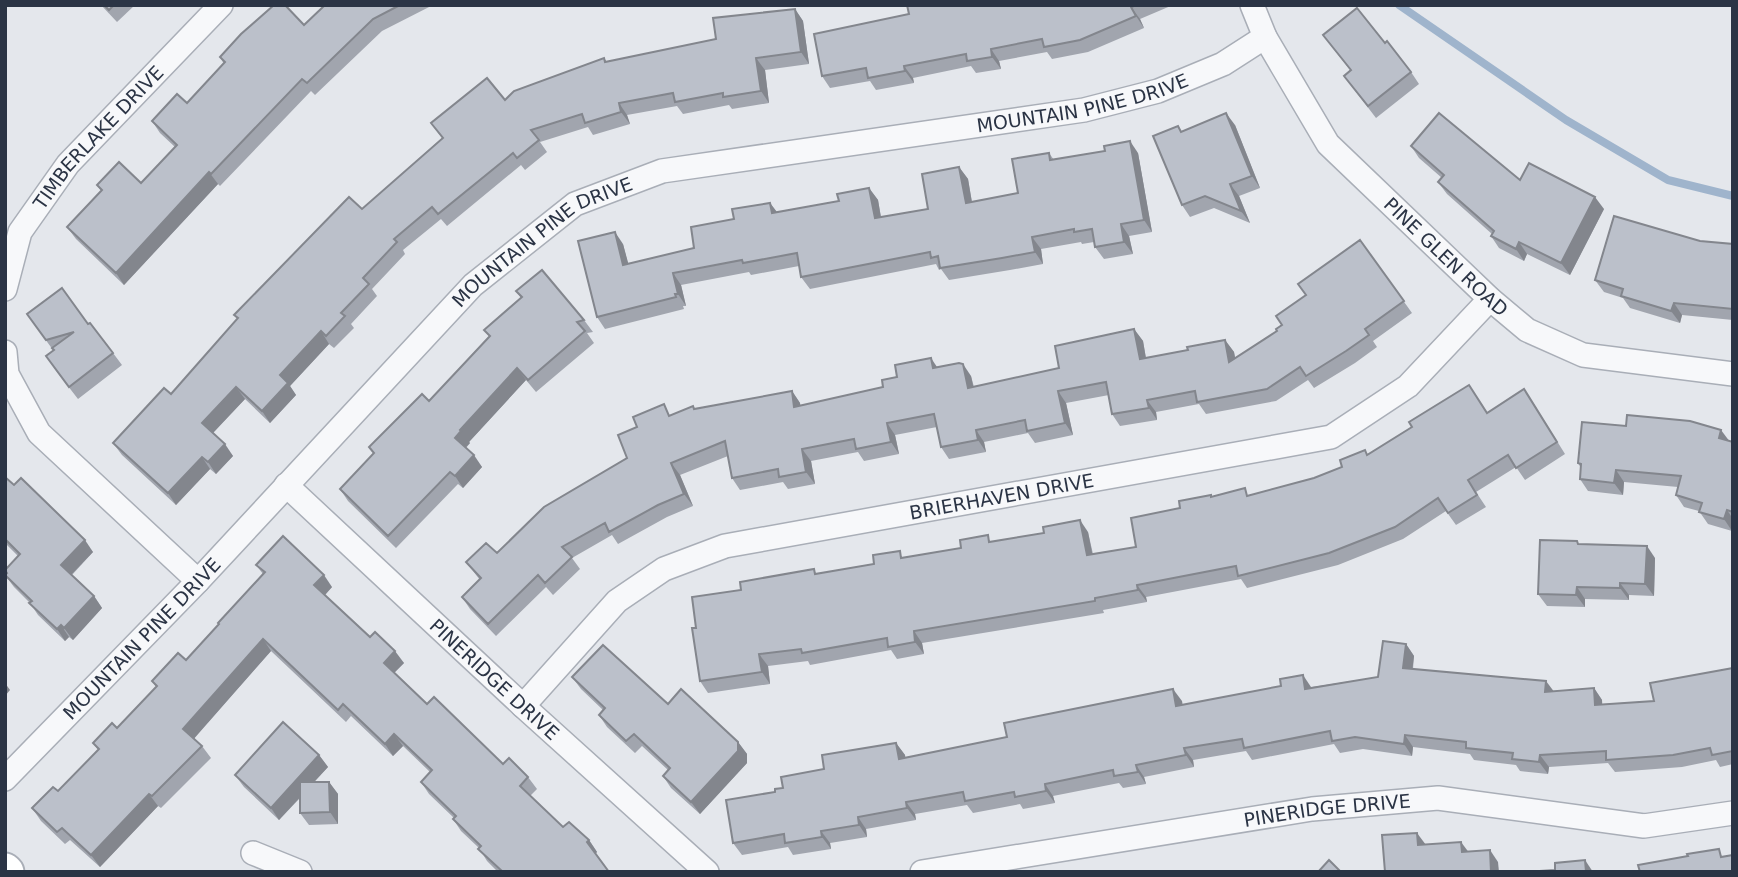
<svg xmlns="http://www.w3.org/2000/svg" width="1738" height="877" viewBox="0 0 1738 877" font-family="'DejaVu Sans',sans-serif">
<style>
.lines{fill:none;stroke-linecap:round;stroke-linejoin:round}
.stream{stroke:#9fb4cc;stroke-width:8}
.street-casing{stroke:#a9aeb7;stroke-width:26}
.secondary-casing{stroke:#a9aeb7;stroke-width:37}
.street{stroke:#f7f8fa;stroke-width:23}
.secondary{stroke:#fff;stroke-width:33}
.wall{fill:#a1a5ae}
.shaded-wall{fill:#83868d}
.building{fill:#bbc0ca;stroke:#83868d;stroke-width:2}
.labels{text-anchor:middle;stroke-width:5;stroke-linejoin:round;paint-order:stroke}
.street-label{font-size:19px;fill:#2b3445;stroke:#f4f6f9}
</style>
<rect width="100%" height="100%" fill="#e4e7ec"/>
<g class="lines">
<polyline class="stream" points="1399,5 1566,120 1668,180 1733,196"/>
<g class="street-casing">
<g id="street">
<path id="s1" d="M1252,5L1265,37L1328,144L1490,299L1527,330L1583,355L1733,374"/>
<path id="s2" d="M5,289L20,232L68,164L221,5"/>
<polyline points="5,352 7,374 39,433 198,581"/>
<path id="s3" d="M286,485L523,706L707,872"/>
<path id="s4" d="M523,706L617,601L664,569L725,546L1331,437L1408,386L1490,299"/>
<path id="s5" d="M5,779L198,581L473,285L575,204L662,171L1084,110L1158,91L1223,64L1265,37"/>
<polyline points="253,853 300,872"/>
<path id="s6" d="M922,872L1312,809L1438,798L1644,826L1733,813"/>
</g>
</g>
<g class="secondary-casing">
<polyline id="secondary" points="5,870 7,872"/>
</g>
<use href="#street" class="street"/>
<use href="#secondary" class="secondary"/>
</g>
<g class="wall">
<polygon points="101,5 135,5 117,22"/>
<polygon points="325,5 433,5 382,31 315,95 311,91 220,186 218,184 124,285 76,239 67,227 101,191 97,185 141,183 175,147 160,133 152,121 187,103 224,64 220,57 304,25"/>
<polygon points="907,5 1173,5 1140,19 1144,28 1088,52 1052,59 1047,52 999,61 1001,69 976,73 971,66 913,78 914,83 876,90 870,81 830,88 822,76 909,14"/>
<polygon points="795,9 803,21 809,64 765,70 769,103 732,109 729,105 683,114 677,106 627,115 630,124 593,135 588,127 540,142 547,152 525,170 521,165 447,226 441,219 403,250 405,254 372,289 377,296 351,324 354,328 334,348 329,344 290,386 296,395 270,423 245,399 213,433 233,456 216,474 210,469 176,505 122,455 113,443 171,394 237,319 234,315 362,209 442,138 431,123 505,100 604,58 607,62 716,39"/>
<polygon points="1323,35 1385,43 1411,72 1419,84 1376,118 1344,76 1350,70"/>
<polygon points="1235,125 1260,188 1239,196 1250,223 1214,208 1190,217 1182,205 1182,131"/>
<polygon points="1411,146 1520,180 1604,209 1570,275 1527,254 1524,261 1499,248 1491,236 1492,234 1447,194 1438,182 1442,178 1419,158"/>
<polygon points="1049,153 1054,160 1138,153 1152,232 1129,236 1133,254 1104,259 1095,247 1094,242 1082,244 1081,242 1041,249 1043,264 1010,270 949,280 941,269 939,270 936,264 810,289 801,277 799,266 751,275 749,272 681,285 686,306 683,306 684,309 605,329 597,317 623,244 628,264 694,248 770,203 777,212 839,201 869,188 878,200 881,217 928,209 959,167 968,179 972,202 1018,193"/>
<polygon points="1360,240 1412,313 1373,341 1377,347 1355,363 1314,388 1308,380 1276,401 1206,414 1199,404 1156,412 1157,420 1120,426 1112,414 1109,395 1066,403 1073,435 1035,443 1028,433 984,442 986,452 949,459 941,447 937,427 895,435 899,454 864,461 858,452 811,461 815,484 788,489 783,482 740,490 732,478 728,456 680,475 693,506 667,517 618,544 612,535 572,558 580,569 553,595 546,587 496,636 470,609 462,597 480,580 466,562 497,553 627,458 672,415 693,406 695,409 792,391 800,403 800,406 883,387 938,367 971,376 974,387 1059,368 1134,329 1143,341 1146,358 1188,350 1225,340 1234,352 1235,358 1277,331 1306,295"/>
<polygon points="1700,241 1733,244 1733,320 1682,315 1680,323 1630,308 1623,298 1604,292 1595,280"/>
<polygon points="516,291 584,320 593,332 587,333 594,343 536,392 526,380 469,442 470,443 466,448 482,467 463,488 458,484 396,548 348,501 340,489 374,454 369,447 429,401 489,336 484,330 521,298"/>
<polygon points="27,314 88,324 113,353 122,365 78,399 54,368 53,350"/>
<polygon points="1469,385 1487,413 1532,401 1565,454 1525,480 1516,467 1476,492 1486,507 1456,525 1446,511 1403,539 1338,565 1247,588 1241,579 1146,597 1147,602 1103,610 1104,613 922,643 924,654 897,659 891,650 810,665 808,661 768,666 770,684 708,693 700,681 696,628 741,590 817,574 992,542 1088,532 1093,554 1136,547 1180,508 1212,497 1250,495 1314,478 1342,467 1365,450 1368,455 1412,427"/>
<polygon points="1729,441 1733,442 1732,531 1708,524 1699,511 1684,507 1676,495 1678,487 1624,482 1623,495 1588,491 1580,479 1581,468 1578,463"/>
<polygon points="5,477 93,552 72,575 94,596 102,608 73,640 69,637 65,641 38,615 30,603 14,587 5,575 6,574 5,572 18,556 5,543"/>
<polygon points="1579,544 1655,558 1654,596 1629,595 1629,600 1585,599 1585,607 1547,606 1538,594"/>
<polygon points="256,565 332,587 325,595 370,637 404,663 394,673 427,704 503,764 528,777 537,789 530,796 563,827 589,840 597,852 595,854 609,872 498,872 487,861 479,848 461,831 453,819 454,818 429,794 421,782 430,772 403,746 393,756 351,716 346,722 271,651 194,738 202,746 211,758 161,808 158,806 100,867 70,840 65,844 41,821 32,808 58,791 98,750 93,743 117,728 156,687 152,681 186,660 219,624 263,574"/>
<polygon points="1406,644 1414,656 1413,669 1553,691 1594,688 1602,700 1602,704 1654,701 1733,668 1733,764 1720,767 1716,760 1682,767 1615,772 1608,763 1549,767 1548,774 1520,771 1516,765 1474,760 1470,754 1413,747 1412,756 1363,749 1340,753 1334,744 1252,760 1246,751 1193,760 1194,767 1144,777 1146,784 1123,788 1119,783 1053,796 1055,803 1023,809 1020,804 973,813 967,805 915,814 916,820 866,829 867,837 830,843 831,849 793,855 788,847 742,855 733,843 775,792 824,769 896,743 905,755 905,758 1182,701 1182,705 1312,687 1378,677"/>
<polygon points="572,677 668,704 738,742 747,754 747,763 700,814 671,788 663,776 668,770 642,746 635,753 607,727 599,715 603,710 581,689"/>
<polygon points="319,755 328,767 314,782 329,782 338,794 338,824 309,825 300,813 300,798 279,820 244,787 235,775"/>
</g>
<g class="shaded-wall">
<polygon points="1131,7 1140,19 1144,28 1136,16"/>
<polygon points="795,9 803,21 809,64 801,52"/>
<polygon points="991,49 999,61 1001,69 992,57"/>
<polygon points="756,58 765,70 769,103 761,91"/>
<polygon points="904,66 913,78 914,83 905,71"/>
<polygon points="619,103 627,115 630,124 621,112"/>
<polygon points="1226,113 1235,125 1260,188 1252,176"/>
<polygon points="1130,141 1138,153 1152,232 1144,220"/>
<polygon points="959,167 968,179 974,215 966,203"/>
<polygon points="209,172 218,184 124,285 116,273"/>
<polygon points="1230,184 1239,196 1250,223 1241,211"/>
<polygon points="869,188 878,200 883,230 875,218"/>
<polygon points="1595,197 1604,209 1570,275 1561,263"/>
<polygon points="770,203 779,215 772,213"/>
<polygon points="1121,224 1129,236 1133,254 1124,242"/>
<polygon points="615,232 623,244 632,277 623,265"/>
<polygon points="1032,237 1041,249 1043,264 1035,252"/>
<polygon points="1519,242 1527,254 1524,261 1516,249"/>
<polygon points="673,273 681,285 686,306 678,294"/>
<polygon points="1674,303 1682,315 1680,323 1671,311"/>
<polygon points="1134,329 1143,341 1148,371 1140,359"/>
<polygon points="321,331 329,344 290,386 296,395 270,423 262,411 280,375"/>
<polygon points="1225,340 1234,352 1238,374 1229,362"/>
<polygon points="931,358 939,370 933,368"/>
<polygon points="963,364 971,376 976,400 968,388"/>
<polygon points="517,368 526,380 469,442 470,443 463,450 455,438 460,430"/>
<polygon points="236,387 245,399 211,435 202,423"/>
<polygon points="792,391 800,403 803,419 794,407"/>
<polygon points="1058,391 1066,403 1073,435 1065,423"/>
<polygon points="1147,400 1156,412 1157,420 1149,408"/>
<polygon points="887,423 895,435 899,454 891,442"/>
<polygon points="976,430 984,442 986,452 978,440"/>
<polygon points="1721,430 1730,442 1719,438"/>
<polygon points="225,444 233,456 216,474 208,462"/>
<polygon points="802,449 811,461 815,484 806,472"/>
<polygon points="474,455 482,467 463,488 455,476"/>
<polygon points="202,457 210,469 176,505 168,493"/>
<polygon points="671,463 680,475 693,506 684,494"/>
<polygon points="1616,470 1624,482 1623,495 1614,483"/>
<polygon points="1727,510 1733,519 1732,531 1724,519"/>
<polygon points="1080,520 1088,532 1095,568 1087,555"/>
<polygon points="85,540 93,552 69,577 61,565"/>
<polygon points="1647,546 1655,558 1654,596 1645,584"/>
<polygon points="324,575 332,587 323,597 314,585"/>
<polygon points="1620,583 1629,595 1629,600 1620,588"/>
<polygon points="1137,585 1146,597 1147,602 1138,590"/>
<polygon points="1577,587 1585,599 1585,607 1576,595"/>
<polygon points="94,596 102,608 73,640 64,628"/>
<polygon points="61,625 69,637 65,641 57,629"/>
<polygon points="914,631 922,643 924,654 915,642"/>
<polygon points="263,639 271,651 192,741 183,729"/>
<polygon points="1406,644 1414,656 1411,680 1403,668"/>
<polygon points="395,651 404,663 392,675 384,663"/>
<polygon points="759,654 768,666 770,684 762,672"/>
<polygon points="1303,675 1311,687 1314,701 1305,689"/>
<polygon points="1546,681 1555,693 1545,692"/>
<polygon points="5,683 10,690 5,696"/>
<polygon points="1594,688 1602,700 1603,717 1595,705"/>
<polygon points="1173,689 1182,701 1185,718 1176,706"/>
<polygon points="394,734 403,746 393,756 385,744"/>
<polygon points="1405,735 1413,747 1412,756 1404,744"/>
<polygon points="738,742 747,754 747,763 700,814 691,802"/>
<polygon points="896,743 905,755 908,771 899,759"/>
<polygon points="1184,748 1193,760 1194,767 1186,755"/>
<polygon points="319,755 328,767 279,820 271,808"/>
<polygon points="1540,755 1549,767 1548,774 1539,762"/>
<polygon points="1136,765 1144,777 1146,784 1138,772"/>
<polygon points="329,782 338,794 338,824 330,812"/>
<polygon points="1045,784 1053,796 1055,803 1046,791"/>
<polygon points="149,794 158,806 100,867 91,855"/>
<polygon points="906,802 915,814 916,820 907,808"/>
<polygon points="858,817 866,829 867,837 859,825"/>
<polygon points="821,831 830,843 831,849 822,837"/>
<polygon points="1417,833 1426,845 1418,845"/>
<polygon points="589,840 597,852 595,854 587,842"/>
<polygon points="1461,842 1470,854 1462,852"/>
<polygon points="1490,850 1498,862 1499,872 1491,872"/>
<polygon points="1585,860 1593,872 1586,872"/>
</g>
<g class="building">
<polygon points="104,5 114,5 109,10"/>
<polygon points="274,5 285,5 304,25 325,5 400,5 373,19 307,83 302,79 211,174 209,172 116,273 67,227 102,190 97,185 119,162 141,183 177,145 152,121 177,94 187,103 225,62 220,57 241,34"/>
<polygon points="907,5 1137,5 1131,7 1136,16 1080,40 1044,47 1042,39 991,49 992,57 967,61 966,54 904,66 905,71 868,78 866,68 822,76 814,34 909,14"/>
<polygon points="1357,8 1385,43 1387,41 1411,72 1368,106 1344,76 1351,70 1323,35"/>
<polygon points="795,9 801,52 756,58 761,91 723,97 723,93 675,102 673,93 619,103 621,112 585,123 582,114 531,130 539,140 517,158 513,153 438,214 432,207 394,239 397,242 363,278 369,284 341,313 345,316 326,336 321,331 280,375 288,383 262,411 236,387 202,423 225,444 208,462 202,457 168,493 113,443 164,388 171,394 238,318 234,315 349,197 362,209 443,138 431,123 487,78 505,100 514,91 604,58 605,62 716,39 713,18"/>
<polygon points="1226,113 1252,176 1230,184 1241,211 1205,196 1182,205 1153,136 1178,126 1181,132"/>
<polygon points="1439,113 1520,180 1529,163 1595,197 1561,263 1519,242 1516,249 1491,236 1494,231 1438,182 1444,175 1411,146"/>
<polygon points="1130,141 1144,220 1121,224 1124,242 1095,247 1092,229 1074,232 1074,229 1032,237 1035,252 1002,258 940,268 938,256 931,258 930,252 801,277 797,253 743,263 742,260 673,273 678,294 675,294 676,297 597,317 578,241 615,232 623,265 694,248 691,227 734,219 732,209 770,203 772,213 839,201 837,194 869,188 875,218 928,209 922,174 959,167 966,203 1018,193 1012,159 1049,153 1050,160 1105,151 1104,146"/>
<polygon points="1614,216 1700,241 1733,244 1733,309 1674,303 1671,311 1621,296 1623,289 1595,280"/>
<polygon points="1360,240 1404,301 1365,329 1369,335 1346,351 1306,376 1300,367 1267,389 1197,402 1195,391 1147,400 1149,408 1112,414 1106,382 1058,391 1065,423 1027,431 1025,420 976,430 978,440 941,447 934,414 887,423 891,442 856,449 854,439 802,449 806,472 779,477 778,469 732,478 725,441 671,463 684,494 658,505 609,532 605,523 562,547 572,557 545,583 538,575 488,624 462,597 481,578 466,562 486,543 497,553 544,507 627,458 618,435 637,427 633,417 664,404 669,416 693,406 694,409 792,391 794,407 883,387 882,380 897,377 895,365 931,358 933,368 959,363 963,364 968,388 1059,368 1055,346 1134,329 1140,359 1188,350 1187,347 1225,340 1229,362 1277,331 1276,329 1282,325 1276,316 1306,295 1298,284"/>
<polygon points="542,270 584,320 577,322 585,331 528,380 517,368 460,430 461,431 455,438 474,455 455,476 450,472 388,536 340,489 374,453 369,447 422,394 429,401 490,336 484,330 522,297 516,291"/>
<polygon points="62,288 88,324 90,323 113,353 69,387 46,356 54,350 52,348 74,332 46,340 27,314"/>
<polygon points="1469,385 1487,413 1524,389 1557,442 1516,468 1508,455 1468,480 1477,495 1448,513 1438,498 1395,527 1329,553 1238,576 1236,566 1137,585 1138,590 1095,598 1095,601 914,631 915,642 888,647 887,638 802,653 801,649 759,654 762,672 700,681 692,628 696,628 692,597 741,590 740,582 814,569 815,574 874,564 873,555 900,551 901,558 961,548 960,540 988,535 989,542 1044,533 1043,527 1080,520 1087,555 1136,547 1131,518 1180,508 1179,501 1211,495 1211,497 1245,488 1247,496 1314,478 1342,467 1340,460 1365,450 1367,455 1412,427 1409,422"/>
<polygon points="1627,415 1690,421 1721,430 1719,438 1733,442 1733,512 1727,510 1724,519 1699,512 1702,503 1676,495 1681,476 1616,470 1614,483 1580,479 1581,464 1578,463 1582,422 1626,426"/>
<polygon points="5,477 14,485 21,478 85,540 61,565 94,596 64,628 61,625 57,629 29,603 32,601 5,575 7,573 5,570 20,554 5,539"/>
<polygon points="283,536 324,575 314,585 370,637 375,632 395,651 384,663 427,704 434,697 503,764 509,758 528,777 520,786 563,827 569,822 589,840 587,842 609,872 503,872 478,849 481,846 453,819 456,816 421,782 432,770 394,734 385,744 343,704 338,710 263,639 183,729 202,746 152,796 149,794 91,855 62,828 57,832 32,808 53,787 58,791 99,749 93,743 112,723 117,728 157,686 152,681 178,653 186,660 219,624 218,623 265,572 256,565"/>
<polygon points="1540,540 1577,541 1578,544 1647,546 1645,584 1620,583 1620,588 1577,587 1576,595 1538,594"/>
<polygon points="1383,641 1406,644 1403,668 1546,681 1545,692 1594,688 1595,705 1654,701 1650,683 1733,668 1733,751 1712,755 1710,748 1673,755 1606,760 1606,751 1540,755 1539,762 1512,759 1513,753 1466,748 1466,742 1405,735 1404,744 1355,737 1332,741 1330,731 1244,748 1242,739 1184,748 1186,755 1136,765 1138,772 1114,776 1113,770 1045,784 1046,791 1015,797 1014,792 965,801 963,792 906,802 907,808 858,817 859,825 821,831 822,837 785,843 784,834 733,843 726,800 775,792 775,789 783,788 781,777 824,769 822,755 896,743 899,759 1007,737 1004,723 1173,689 1176,706 1281,686 1280,679 1303,675 1305,689 1378,677"/>
<polygon points="603,645 668,704 681,689 738,742 738,751 691,802 663,776 670,768 634,734 626,741 599,715 605,708 572,677"/>
<polygon points="283,722 319,755 271,808 235,775"/>
<polygon points="300,782 329,782 330,812 300,813"/>
<polygon points="1417,833 1418,845 1461,842 1462,852 1490,850 1491,872 1385,872 1382,835"/>
<polygon points="1719,849 1721,857 1733,855 1733,872 1640,872 1638,865 1688,856 1687,854"/>
<polygon points="1329,860 1341,872 1318,872"/>
<polygon points="1585,860 1586,872 1523,872 1555,870 1555,863"/>
</g>
<g class="labels">
<g class="street-label">
<text dy="7" stroke="none"><textPath href="#s5" startOffset="1330">MOUNTAIN PINE DRIVE</textPath></text>
<text dy="7" stroke="none"><textPath href="#s2" startOffset="182">TIMBERLAKE DRIVE</textPath></text>
<text dy="7" stroke="none"><textPath href="#s5" startOffset="763">MOUNTAIN PINE DRIVE</textPath></text>
<text dy="7" stroke="none"><textPath href="#s1" startOffset="322">PINE GLEN ROAD</textPath></text>
<text dy="7" stroke="none"><textPath href="#s4" startOffset="544">BRIERHAVEN DRIVE</textPath></text>
<text dy="7" stroke="none"><textPath href="#s5" startOffset="196">MOUNTAIN PINE DRIVE</textPath></text>
<text dy="7" stroke="none"><textPath href="#s3" startOffset="285">PINERIDGE DRIVE</textPath></text>
<text dy="7" stroke="none"><textPath href="#s6" startOffset="410">PINERIDGE DRIVE</textPath></text>
</g>
</g>
<rect width="1738" height="877" fill="none" stroke="#2b3445" stroke-width="14"/>
</svg>
